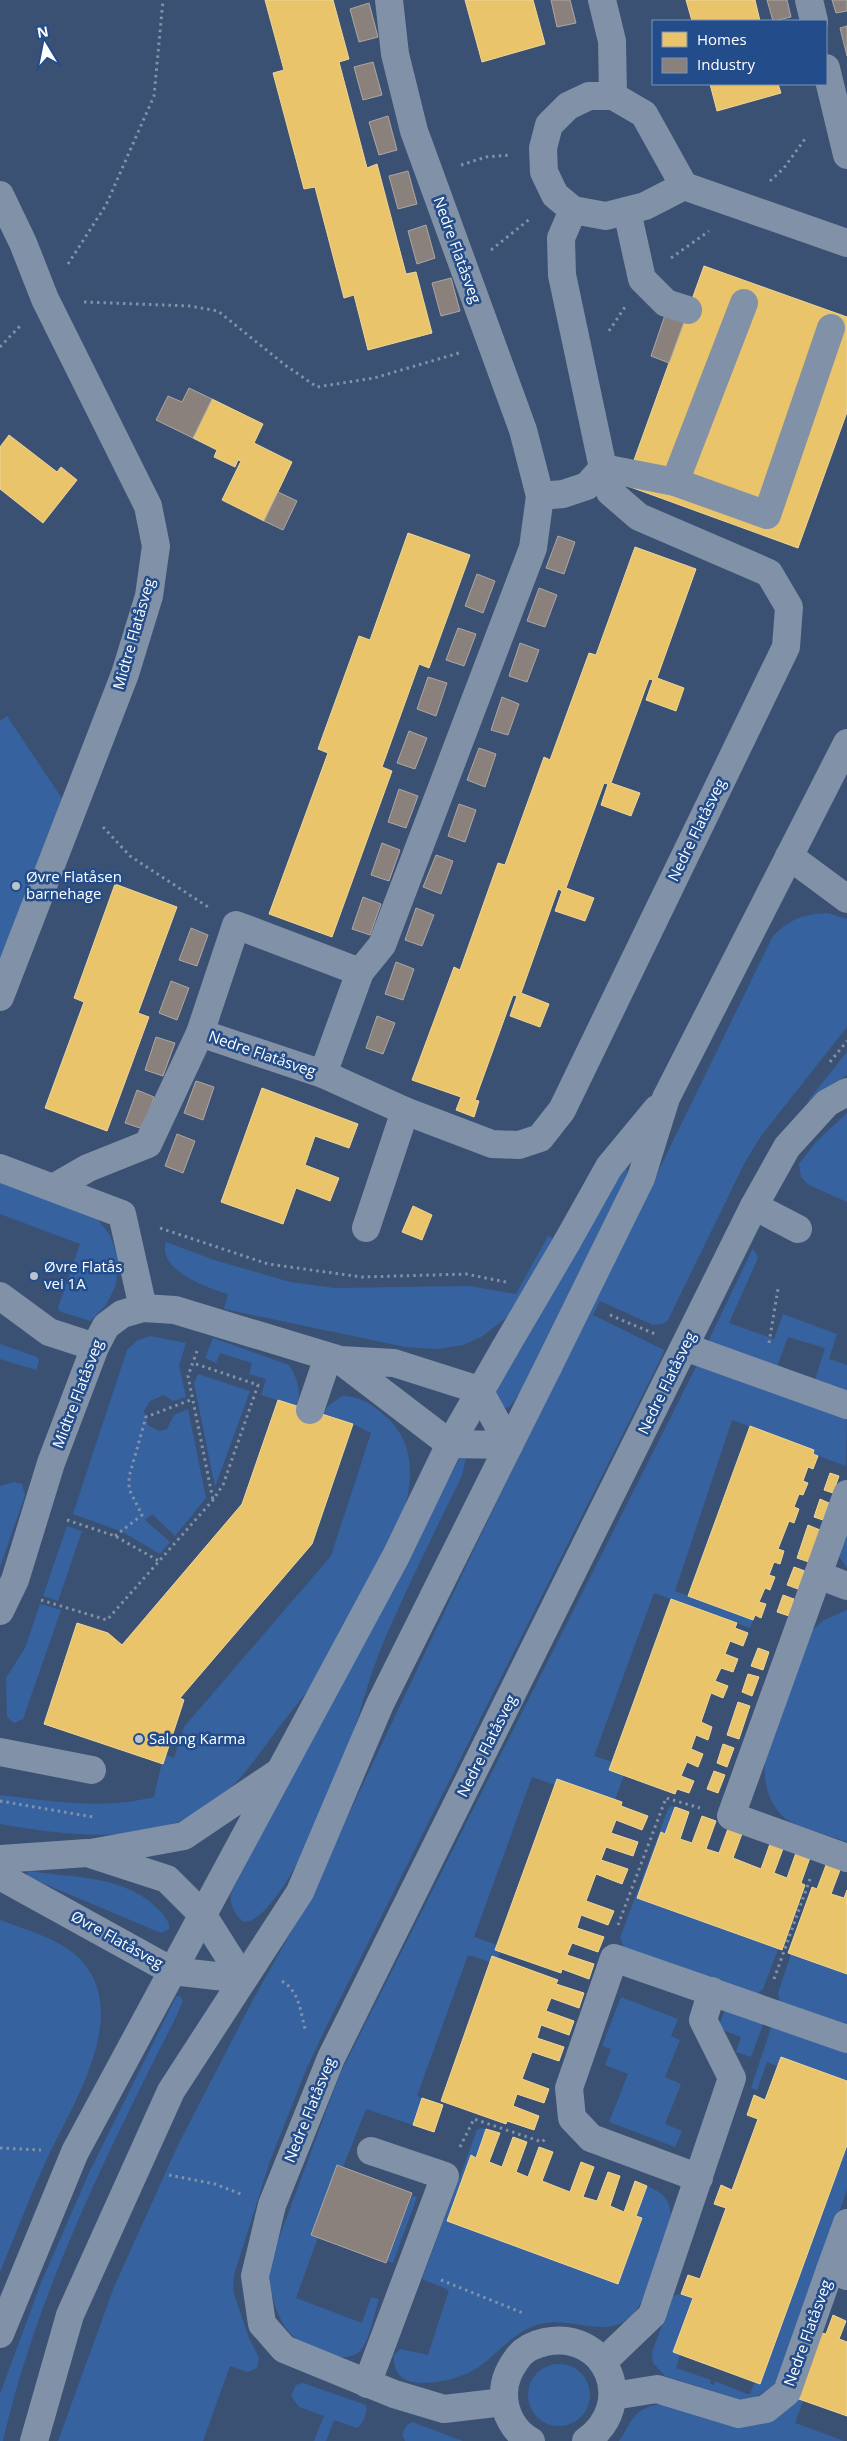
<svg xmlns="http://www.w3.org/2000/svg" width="847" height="2441" viewBox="0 0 847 2441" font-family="'Open Sans',sans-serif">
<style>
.green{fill:#3762a0}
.homes{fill:#e9c46a;stroke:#f0d697}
.industry{fill:#8a817c;stroke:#ada7a3}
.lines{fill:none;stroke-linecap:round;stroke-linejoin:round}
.path{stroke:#8191a7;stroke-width:3;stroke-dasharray:2.5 4;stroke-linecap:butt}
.minor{stroke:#8191a7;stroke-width:28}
.minor-bridge{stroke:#8191a7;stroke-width:28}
.poi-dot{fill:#bac2ce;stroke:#234c8a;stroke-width:2}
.labels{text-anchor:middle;stroke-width:5;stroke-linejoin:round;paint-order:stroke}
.street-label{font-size:15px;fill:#fff;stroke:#234c8a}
.poi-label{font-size:15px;fill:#fff;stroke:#234c8a;text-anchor:start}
</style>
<rect width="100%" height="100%" fill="#3a5173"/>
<g class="green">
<polygon points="7,716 63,800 0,972 0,721"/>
<path d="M827,913L847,919V1027L761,1136L745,1162L668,1320L662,1324L653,1325L600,1301L593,1315L664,1350L663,1354L329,2021L306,2070L270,2161L234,2275L233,2291L249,2338L259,2358L257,2368L248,2372L230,2366L203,2441H58L114,2287L178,2145L255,1996L302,1913L477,1543L773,936C792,918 802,915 827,913Z"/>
<polygon points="847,1052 847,1075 807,1102"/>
<polygon points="847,1113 847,1202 809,1185 801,1177 799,1164 816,1142"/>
<polygon points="623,1168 630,1171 528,1383 509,1407 498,1410 491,1399"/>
<polygon points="0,1181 94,1215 110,1235 118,1259 116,1285 106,1305 90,1321 59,1311 58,1308 80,1244 0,1214"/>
<path d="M548,1236L556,1239L510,1315L481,1337L463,1345L437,1349L405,1347L224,1309L228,1294C207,1288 157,1270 166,1242L214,1260L290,1282L334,1288L469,1286L516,1294Z"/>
<polygon points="753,1248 758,1258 729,1323 774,1339 783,1314 837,1334 829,1359 847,1365 847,1395 814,1383 825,1348 788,1337 776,1369 707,1344"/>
<polygon points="150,1336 186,1343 179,1365 186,1397 173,1401 164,1395 150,1401 144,1411 148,1425 159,1431 167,1429 174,1415 188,1409 206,1498 175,1536 152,1514 145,1520 170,1542 160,1554 123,1532 73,1514 127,1350 138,1340"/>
<path d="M213,1338L289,1365C298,1379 301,1390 297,1406L261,1395L266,1379L249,1374L252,1363L220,1353L216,1363L205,1358Z"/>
<polygon points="0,1344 37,1357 39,1361 36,1370 0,1359"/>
<path d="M699,1361L847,1416L846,1466L813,1454L814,1450L732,1420L675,1591L753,1620L750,1628L654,1593L594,1756L612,1762L609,1770L624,1775L615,1800L557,1779L555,1785L532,1777L474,1937L497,1945L500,1951L498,1958L492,1957L490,1962L468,1955L417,2096L422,2098L413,2125L366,2109L343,2167L337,2165L318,2237L296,2298L362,2323L371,2297L379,2299C374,2314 371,2334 363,2347C348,2372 297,2345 285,2327C273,2307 270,2288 269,2265L340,2074Z"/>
<polygon points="198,1374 250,1391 215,1487 194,1383"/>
<path d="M342,1396C360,1396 372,1404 385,1416C402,1430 410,1450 410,1472C410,1522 377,1569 354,1611C344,1631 335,1652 322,1671C311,1688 296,1705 283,1722C258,1754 234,1795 196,1814C137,1845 63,1835 0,1824V1795C52,1801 103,1810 154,1797L164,1754L174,1758L184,1727L331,1556L371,1433L353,1424L323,1414L328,1406Z"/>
<path d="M461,1456L466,1458L462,1476C436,1528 410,1582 386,1636C368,1677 359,1720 343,1762C331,1793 280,1921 244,1922C235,1916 229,1904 231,1893Z"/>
<polygon points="14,1482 22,1484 25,1495 0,1567 0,1486"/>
<polygon points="847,1523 847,1568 839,1556"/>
<polygon points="67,1526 82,1531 58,1601 43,1596"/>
<polygon points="40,1604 61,1610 23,1719 14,1723 7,1717 6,1678 25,1648"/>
<path d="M847,1610V1842C833,1836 796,1827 786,1819C765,1802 763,1775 765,1752L808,1634L824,1620Z"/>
<polygon points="671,1806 675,1807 665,1834 661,1832 637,1898 778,1949 763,1989 759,1993 753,1994 624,1948 620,1938 668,1809"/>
<path d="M29,1871C73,1878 126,1875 159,1910C164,1915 170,1922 169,1929L161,1933L26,1876Z"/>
<path d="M0,1920C28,1931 67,1940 86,1966C128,2022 70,2109 45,2163C29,2199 15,2235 0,2272Z"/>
<polygon points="791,1954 847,1974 847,2026 780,2002 778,1993"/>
<path d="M180,1996L183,2001L174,2021C106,2155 37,2293 3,2441H0V2394L41,2283L89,2173L176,1997Z"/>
<polygon points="621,1997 678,2019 671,2036 680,2040 665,2077 681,2084 665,2124 682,2131 675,2147 609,2122 628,2074 605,2065 611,2049 602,2046"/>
<polygon points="727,2005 765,2019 751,2057 736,2052 741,2037 718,2028"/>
<polygon points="774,2019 847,2047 847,2081 781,2057 777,2066 767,2062 757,2090 751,2088"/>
<path d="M481,2128L486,2129L476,2158L471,2156L447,2221L618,2283L642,2218L636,2216L647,2186C664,2193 671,2200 671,2219C663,2244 648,2304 628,2319C602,2338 570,2316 540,2324C514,2331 500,2352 479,2367C467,2375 450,2380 436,2382C426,2383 416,2384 406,2380C396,2375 393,2365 394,2355L400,2349L428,2355L449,2290L422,2279L477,2130Z"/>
<path d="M847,2145V2190L780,2378C767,2391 757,2400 738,2399L665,2376L653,2363L652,2352L673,2296L681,2294L693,2298L673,2352L680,2355L676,2368L711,2380L710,2383L714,2385L715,2381L747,2394H750L755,2381L760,2383Z"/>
<polygon points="412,2196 417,2197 393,2263 387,2261"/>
<circle cx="559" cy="2395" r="31"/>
<path d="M303,2383L366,2405C368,2412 363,2424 357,2428L334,2420L326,2441H314L324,2416L299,2407L291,2396L296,2385Z"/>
<path d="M796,2398L803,2401L795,2423L844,2441H619C627,2431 630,2417 642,2410C681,2386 745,2441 796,2398Z"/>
<polygon points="412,2422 463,2441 405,2441 402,2435 406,2426"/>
</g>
<g class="homes">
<polygon points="265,0 333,0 349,59 339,62 367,168 377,164 406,274 416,272 432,333 368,350 354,295 344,298 315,187 304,189 273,73 284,70"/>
<polygon points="465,0 533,0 545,44 482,62"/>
<polygon points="686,0 755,0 760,21 692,21"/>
<polygon points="710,84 778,84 781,93 717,111"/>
<polygon points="704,266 847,317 847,412 798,548 625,485"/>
<polygon points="212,399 263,424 254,443 292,462 264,521 222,500 241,461 238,460 235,467 214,457 217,450 193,438"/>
<polygon points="9,435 57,472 61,467 77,480 43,523 0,489 0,447"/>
<polygon points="408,533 470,555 429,668 419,664 382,767 392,771 332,937 269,914 328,753 318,749 359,636 370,640"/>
<polygon points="635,547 696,569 657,678 684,688 676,711 646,700 653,680 649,679 611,783 640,793 631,816 601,805 608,784 604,783 566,888 594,898 585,921 555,911 562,891 558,889 521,993 549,1004 540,1027 510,1016 517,996 513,995 475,1100 479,1101 474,1117 456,1110 461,1097 412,1080 454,967 460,970 498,863 505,865 544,757 550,760 589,653 596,655"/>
<polygon points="115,884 177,907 138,1013 149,1017 107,1131 45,1108 84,1002 74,998"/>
<polygon points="262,1088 358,1124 349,1148 315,1136 305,1165 339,1178 330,1201 296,1188 283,1224 221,1202"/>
<polygon points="413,1206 432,1215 422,1240 402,1232"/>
<polygon points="278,1400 353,1424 312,1544 180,1698 184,1700 163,1764 44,1724 77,1623 108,1633 122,1645 242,1504"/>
<polygon points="750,1426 814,1450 813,1454 818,1456 813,1469 808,1467 803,1481 808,1483 803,1495 799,1494 794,1507 799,1509 794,1523 789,1521 778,1549 784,1551 780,1564 774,1562 769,1575 775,1577 770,1590 765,1588 759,1602 766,1604 761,1618 755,1615 753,1620 688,1596"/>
<polygon points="830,1473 839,1476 833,1493 824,1490"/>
<polygon points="820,1499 829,1503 823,1520 814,1517"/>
<polygon points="808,1525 820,1530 809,1562 797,1558"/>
<polygon points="794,1567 805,1571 798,1589 787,1585"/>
<polygon points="783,1595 794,1599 789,1616 777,1612"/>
<polygon points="671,1599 737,1623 735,1628 748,1633 743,1646 730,1641 725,1654 738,1659 733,1672 721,1668 715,1681 728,1686 723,1698 711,1693 701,1722 712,1727 708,1740 696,1735 691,1749 703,1754 698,1767 687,1762 681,1776 694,1781 689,1793 677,1789 675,1794 609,1770"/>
<polygon points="758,1648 769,1652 763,1670 751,1666"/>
<polygon points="748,1674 759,1677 752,1696 742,1692"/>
<polygon points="738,1702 750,1706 739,1739 727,1735"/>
<polygon points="723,1744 734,1748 727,1767 717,1763"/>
<polygon points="714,1771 725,1775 718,1793 707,1789"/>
<polygon points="557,1779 622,1802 621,1806 648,1816 642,1830 616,1820 611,1833 638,1842 633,1856 606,1847 601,1860 628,1869 622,1884 596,1874 586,1901 614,1911 608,1925 581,1915 577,1928 604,1937 598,1952 572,1943 567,1955 594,1964 589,1979 562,1969 561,1973 495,1950"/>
<polygon points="675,1807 689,1812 680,1839 692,1843 702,1816 716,1821 706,1849 719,1853 729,1826 743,1831 733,1858 761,1869 771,1841 784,1846 774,1873 787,1878 797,1850 811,1855 801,1883 805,1885 782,1950 637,1898 661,1832 665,1834"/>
<polygon points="829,1857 843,1862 831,1894 844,1898 847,1890 847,1974 788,1953 812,1887 817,1889"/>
<polygon points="492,1956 558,1980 556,1984 584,1993 579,2008 551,1998 546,2011 574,2021 569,2035 541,2025 537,2038 564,2047 559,2061 532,2052 522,2079 549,2089 544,2103 517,2094 513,2106 539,2116 534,2130 507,2121 506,2124 441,2101"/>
<polygon points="781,2057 847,2081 847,2145 760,2384 673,2352 693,2298 681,2294 688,2275 700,2279 726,2208 714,2204 721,2185 732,2190 758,2119 747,2115 754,2095 765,2100"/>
<polygon points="422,2098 443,2105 434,2132 413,2125"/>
<polygon points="486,2129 500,2133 489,2162 502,2167 513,2137 527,2142 516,2172 528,2177 539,2147 553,2152 542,2181 570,2192 581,2162 594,2167 583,2197 597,2201 608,2172 620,2176 610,2206 624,2212 635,2181 647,2186 636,2216 642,2218 618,2284 447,2221 471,2155 476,2158"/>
<polygon points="833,2315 846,2321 839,2339 847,2342 847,2416 796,2398 821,2333 826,2334"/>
</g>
<g class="industry">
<polygon points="551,0 570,0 576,23 557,27"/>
<polygon points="767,0 787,0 791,17 773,21"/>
<polygon points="832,0 847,0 847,11 836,13"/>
<polygon points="369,3 378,37 359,42 350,9"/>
<polygon points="847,26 847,56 840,28"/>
<polygon points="373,62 382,95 363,100 354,67"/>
<polygon points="388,116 397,150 379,155 369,122"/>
<polygon points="408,171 417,204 398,209 389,176"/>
<polygon points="426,225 435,258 417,264 408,231"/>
<polygon points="451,278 460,311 441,316 432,283"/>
<polygon points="665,315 684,322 669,363 651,356"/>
<polygon points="189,388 212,399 193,438 156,420 168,396 182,402"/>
<polygon points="278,492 297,501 283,530 264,521"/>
<polygon points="558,536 575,542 564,574 546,568"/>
<polygon points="477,574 495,581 483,613 465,606"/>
<polygon points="539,588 557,595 545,627 527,621"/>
<polygon points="458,628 476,634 464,666 446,660"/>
<polygon points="520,643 539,650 527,682 509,676"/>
<polygon points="428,677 447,683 436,716 417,709"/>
<polygon points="502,697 519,704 508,735 491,730"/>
<polygon points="409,731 427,738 415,769 397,763"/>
<polygon points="479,748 496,754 485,787 467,780"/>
<polygon points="399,789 418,796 406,828 388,822"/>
<polygon points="459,804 476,810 465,842 448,836"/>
<polygon points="382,843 400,850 389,881 371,875"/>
<polygon points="436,855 453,861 441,894 423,887"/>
<polygon points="363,897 381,904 370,935 352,929"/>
<polygon points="416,908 434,915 422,946 405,940"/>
<polygon points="191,928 208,935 197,966 179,960"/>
<polygon points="396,962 414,969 403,1000 385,994"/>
<polygon points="171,981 189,988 177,1020 159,1013"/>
<polygon points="377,1016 395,1023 383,1054 366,1048"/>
<polygon points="156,1037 175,1043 163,1076 145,1070"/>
<polygon points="196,1081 214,1087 203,1120 184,1113"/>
<polygon points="137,1090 154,1097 143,1129 125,1123"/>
<polygon points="177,1134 195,1141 183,1173 165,1166"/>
<polygon points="337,2165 412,2193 386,2263 311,2235"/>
</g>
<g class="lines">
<g class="path">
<polyline points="461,165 486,157 511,155"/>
<polyline points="770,181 784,168 807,136"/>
<polyline points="491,250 531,218"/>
<polyline points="671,258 709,231"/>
<polyline points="68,264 106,205 154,96 163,0"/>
<polyline points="84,302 190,306 218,311 285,365 317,387 374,378 459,353"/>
<polyline points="609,331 625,307"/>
<polyline points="0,347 20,326"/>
<polyline points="103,827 130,856 208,907"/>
<polyline points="830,1062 847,1041"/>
<polyline points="160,1228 268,1264 362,1277 466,1274 506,1282"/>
<polyline points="610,1315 655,1334"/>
<polyline points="769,1343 778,1289"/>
<polyline points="197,1351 188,1376 213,1500"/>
<polyline points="67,1520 115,1536 159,1561"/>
<polyline points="115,1536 142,1515 129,1489 129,1477 146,1417 193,1399"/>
<polyline points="41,1600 107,1620 213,1500 223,1485 258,1385 193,1363"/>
<polyline points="0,1801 93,1817"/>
<polyline points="618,1925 666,1798 700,1808"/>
<polyline points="774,1979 810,1879"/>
<path d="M282,1981C301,1993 300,2013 306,2032"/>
<polyline points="460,2147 474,2119 542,2142 547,2137"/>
<polyline points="0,2148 41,2150"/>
<polyline points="169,2175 215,2184 241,2194"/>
<polyline points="441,2280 523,2313"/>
</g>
<g class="minor">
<polyline points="389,0 395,54 414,131 523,430 540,496 563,494 587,486 603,468 562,275 561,238 573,210"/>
<polyline points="602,0 612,41 613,96"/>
<polyline points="809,0 814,21"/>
<polyline points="826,68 847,155"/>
<polyline points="684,186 645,206 606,216 573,210 555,195 544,172 543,148 549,125 568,106 589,96 613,96 644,114 684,186 847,243"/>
<polyline points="0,195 23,243 45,299 148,506 156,546 149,596 125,674 0,997"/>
<polyline points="627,211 642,279 666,303 688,310"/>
<polyline points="675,482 744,303"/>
<polyline points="789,856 847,899"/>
<polyline points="200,1033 236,925 360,972"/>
<polyline points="323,1074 405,1111 492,1144 519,1145 540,1138 562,1110 786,647 789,607 769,573 639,517 610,492 603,468 675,482 767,515 831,328"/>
<polyline points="0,1168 122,1214 143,1308"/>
<polyline points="55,1187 88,1168 148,1144 200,1033 323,1074 360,972 382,945 533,548 540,496"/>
<polyline points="754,1206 798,1229"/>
<polyline points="366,1228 405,1111"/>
<polyline points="567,1242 609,1167 657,1109"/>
<polyline points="603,1255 641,1178 666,1098 847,743"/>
<polyline points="0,1296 49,1332 95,1347"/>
<polyline points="685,1347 847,1405"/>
<polyline points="310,1410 328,1357"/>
<polyline points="847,1494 731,1816 847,1858"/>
<polyline points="818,1575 847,1586"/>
<polyline points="0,1611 15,1580 51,1463 95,1347 106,1326 122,1314 143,1308 175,1310 340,1360 394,1363 479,1390 509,1445 450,1444 340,1360"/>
<polyline points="0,1752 92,1770"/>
<polyline points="91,1853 184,1836 276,1774"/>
<polyline points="0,1859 87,1853 167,1879 202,1914 243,1979"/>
<polyline points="0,1876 172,1971 243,1979"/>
<polyline points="699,2178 591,2138 572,2118 569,2088 614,1958 847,2039"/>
<polyline points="847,2223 830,2270 847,2276"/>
<polyline points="0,2334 75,2152 396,1556 450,1444 505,1348"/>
<polyline points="603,2362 652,2315 732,2078 703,2020 712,1991"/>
<polyline points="367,2384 445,2176 371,2151"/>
<polyline points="613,2396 657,2389 739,2414 766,2409 787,2392 830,2270"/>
<polyline points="504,2402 444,2409 394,2394 284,2349 262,2324 255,2276 272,2205 331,2058 754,1206 787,1147 827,1103 847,1092"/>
<polyline points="34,2441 70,2315 171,2091 300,1892 380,1704 548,1367"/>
<path d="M531,2441C514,2432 504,2413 504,2394C504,2379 510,2368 519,2356C525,2349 536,2344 545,2342C607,2329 638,2404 586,2441"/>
</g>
<g class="minor-bridge">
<polyline points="505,1348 567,1242"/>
<polyline points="548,1367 603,1255"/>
</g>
</g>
<g class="poi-dot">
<circle cx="16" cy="886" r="5"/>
<circle cx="34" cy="1276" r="5"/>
<circle cx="139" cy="1739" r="5"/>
</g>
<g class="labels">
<g class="street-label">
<text transform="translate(457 250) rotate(70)" y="5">Nedre Flatåsveg</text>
<text transform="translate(134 634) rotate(-74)" y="5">Midtre Flatåsveg</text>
<text transform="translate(697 830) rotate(-64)" y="5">Nedre Flatåsveg</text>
<text transform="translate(262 1054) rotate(19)" y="5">Nedre Flatåsveg</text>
<text transform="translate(667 1383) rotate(-64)" y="5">Nedre Flatåsveg</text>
<text transform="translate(78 1394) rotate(-69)" y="5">Midtre Flatåsveg</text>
<text transform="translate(487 1746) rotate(-63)" y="5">Nedre Flatåsveg</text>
<text transform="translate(117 1940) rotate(29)" y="5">Øvre Flatåsveg</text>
<text transform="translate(310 2110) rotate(-68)" y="5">Nedre Flatåsveg</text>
<text transform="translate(808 2333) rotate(-70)" y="5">Nedre Flatåsveg</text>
</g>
<g class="poi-label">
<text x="26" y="882">Øvre Flatåsen<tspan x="26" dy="17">barnehage</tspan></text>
<text x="44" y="1272">Øvre Flatås<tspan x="44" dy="17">vei 1A</tspan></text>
<text x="149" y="1744">Salong Karma</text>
</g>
</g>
<rect x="652" y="20" width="175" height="65" fill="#234c8a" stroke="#7b94b9"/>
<rect x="662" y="32" width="25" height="15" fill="#e9c46a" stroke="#7b94b9"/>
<text x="697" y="45" font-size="15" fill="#ffffff">Homes</text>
<rect x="662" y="58" width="25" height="15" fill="#8a817c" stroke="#7b94b9"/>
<text x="697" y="70" font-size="15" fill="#ffffff">Industry</text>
<g transform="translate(45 45) rotate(350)" stroke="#234c8a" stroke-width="4" paint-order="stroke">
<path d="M0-4L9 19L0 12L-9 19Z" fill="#ffffff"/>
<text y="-8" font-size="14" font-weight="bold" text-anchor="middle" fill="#ffffff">N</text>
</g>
</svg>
